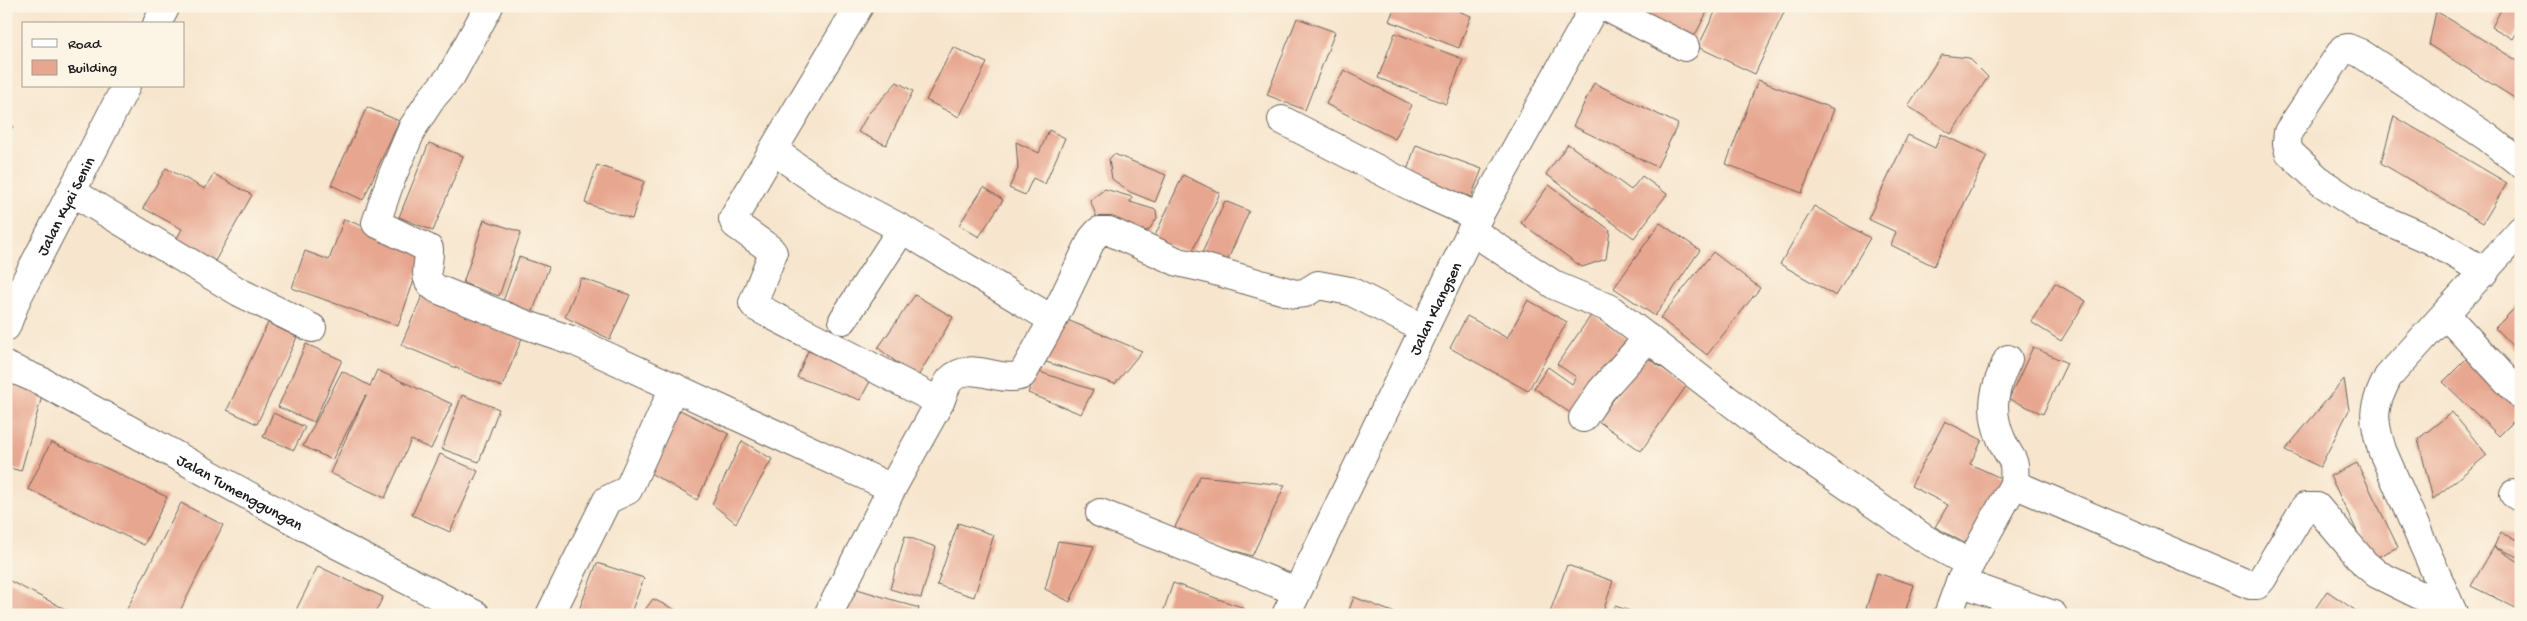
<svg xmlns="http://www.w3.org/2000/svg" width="2527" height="621" viewBox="0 0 2527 621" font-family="'Gochi Hand',sans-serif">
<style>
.building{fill:#e7a68f}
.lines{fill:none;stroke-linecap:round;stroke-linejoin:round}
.minor-casing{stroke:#69625a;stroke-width:30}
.tertiary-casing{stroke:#69625a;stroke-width:30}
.minor{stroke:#fff;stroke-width:28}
.tertiary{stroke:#fff;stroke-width:28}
.labels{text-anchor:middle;stroke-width:5;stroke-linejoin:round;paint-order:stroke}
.street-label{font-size:16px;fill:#1c1c1c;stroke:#fcf5e5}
</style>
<rect width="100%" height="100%" fill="#fcf5e5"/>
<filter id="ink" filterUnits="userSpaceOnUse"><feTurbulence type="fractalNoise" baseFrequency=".02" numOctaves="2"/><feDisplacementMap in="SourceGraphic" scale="10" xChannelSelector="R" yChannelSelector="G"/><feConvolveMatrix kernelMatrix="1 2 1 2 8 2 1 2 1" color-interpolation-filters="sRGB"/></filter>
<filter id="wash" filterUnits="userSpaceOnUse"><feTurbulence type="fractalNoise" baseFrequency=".0096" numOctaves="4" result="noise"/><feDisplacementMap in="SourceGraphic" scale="20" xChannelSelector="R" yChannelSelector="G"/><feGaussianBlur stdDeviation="1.12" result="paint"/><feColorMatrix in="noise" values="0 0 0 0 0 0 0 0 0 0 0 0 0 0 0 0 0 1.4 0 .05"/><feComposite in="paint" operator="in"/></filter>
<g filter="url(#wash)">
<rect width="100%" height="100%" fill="#f7e5cd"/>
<g id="blocks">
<g class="building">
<polygon points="1395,6 1446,6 1471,16 1459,48 1389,21"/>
<polygon points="1625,6 1710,6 1692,41"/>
<polygon points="1718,6 1787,6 1755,74 1698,47"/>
<polygon points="2503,6 2521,9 2521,26 2513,39 2492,27"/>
<polygon points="2436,11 2521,63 2521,102 2429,45"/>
<polygon points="1297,18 1335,32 1305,110 1267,95"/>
<polygon points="1395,33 1463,59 1446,104 1378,78"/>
<polygon points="953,47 987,63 959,117 926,100"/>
<polygon points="1941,55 1969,58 1988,77 1951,134 1908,106"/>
<polygon points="1344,70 1412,105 1395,139 1326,104"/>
<polygon points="1758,80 1834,109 1802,193 1726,164"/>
<polygon points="897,82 913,91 886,145 858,132 868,114"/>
<polygon points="1594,83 1678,124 1657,167 1573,126"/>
<polygon points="367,107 399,121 363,200 331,185"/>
<polygon points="2394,116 2507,183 2483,223 2381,163"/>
<polygon points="6,122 13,126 6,139"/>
<polygon points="1049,130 1065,138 1045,184 1033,178 1025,195 1009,188 1018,169 1016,142 1039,153"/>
<polygon points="1941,134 1987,156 1934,266 1891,245 1896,232 1868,219 1908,135 1935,148"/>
<polygon points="429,143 463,156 433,231 399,217"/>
<polygon points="1568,144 1631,190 1642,176 1667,194 1634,238 1546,174"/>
<polygon points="1416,145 1482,169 1471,197 1406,173"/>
<polygon points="1114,154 1166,175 1155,202 1130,192 1112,179 1109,159"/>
<polygon points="597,165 644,181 632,219 585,203"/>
<polygon points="166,168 205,189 214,174 252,195 215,261 176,240 182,229 143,208"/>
<polygon points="1183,175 1220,193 1191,254 1154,238"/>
<polygon points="1549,185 1610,230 1606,259 1582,267 1521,223"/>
<polygon points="984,187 1003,200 979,237 959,225"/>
<polygon points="1105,189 1132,197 1130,202 1156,210 1157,218 1148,231 1099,223 1090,200"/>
<polygon points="1225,201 1249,211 1223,271 1199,260"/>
<polygon points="1814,206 1870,238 1836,296 1780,264"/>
<polygon points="344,219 425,249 398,326 292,288 305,251 329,260"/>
<polygon points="484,220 521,232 499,296 463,283"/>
<polygon points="1660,223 1700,250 1655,316 1614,288"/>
<polygon points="1713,252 1760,288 1707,355 1660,318"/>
<polygon points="519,257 549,267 532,314 502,304"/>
<polygon points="581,278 630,295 610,339 565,317"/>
<polygon points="2055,283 2086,301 2061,341 2031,322"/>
<polygon points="915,295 953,317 917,378 878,348"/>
<polygon points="422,296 522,338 502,387 401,345"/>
<polygon points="2521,298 2521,313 2514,309"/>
<polygon points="1528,300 1567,322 1528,391 1450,348 1467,316 1507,338"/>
<polygon points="2514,309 2521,316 2521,355 2495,328"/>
<polygon points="1592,314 1630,341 1576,417 1534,388 1548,367 1572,384 1576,377 1557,364"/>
<polygon points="1065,319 1142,351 1115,384 1040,360"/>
<polygon points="268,323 297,337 257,424 227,410"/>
<polygon points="306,344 342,360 314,422 278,407"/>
<polygon points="2033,347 2067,363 2043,414 2009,399"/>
<polygon points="808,351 874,374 860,400 797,377"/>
<polygon points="2470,355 2521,405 2521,414 2499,436 2443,382"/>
<polygon points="1645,356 1687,385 1641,451 1598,421"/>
<polygon points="377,370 452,404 431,449 411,440 385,498 330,473 366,395 332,460 303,446 342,371 370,386"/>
<polygon points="1037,371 1093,390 1081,414 1028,393"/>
<polygon points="6,378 44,389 21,471 6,467"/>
<polygon points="2344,379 2349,410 2320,467 2285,450"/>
<polygon points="462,395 499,409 479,462 442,449"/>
<polygon points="680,410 729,434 697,500 645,470"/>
<polygon points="2452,412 2487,455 2433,499 2418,439"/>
<polygon points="273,413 305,427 294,450 263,437"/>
<polygon points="1945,421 1982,440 1970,464 2003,479 1968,545 1935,527 1948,505 1911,486"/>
<polygon points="742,441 772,459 736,523 712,504"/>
<polygon points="51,442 167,497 144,545 28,489"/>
<polygon points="440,454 478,471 450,532 412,515"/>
<polygon points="2357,463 2398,547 2371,560 2330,476"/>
<polygon points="1200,476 1285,485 1252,556 1173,531"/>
<polygon points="181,503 223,525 178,615 124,615"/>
<polygon points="958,523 994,535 974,597 937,585"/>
<polygon points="2500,533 2521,541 2521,558 2494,547"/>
<polygon points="905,536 936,547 921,598 890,589"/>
<polygon points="1058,541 1094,546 1070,602 1045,589"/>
<polygon points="2494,547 2521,563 2521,599 2516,608 2471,586"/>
<polygon points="597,563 644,578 630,615 577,615"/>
<polygon points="1567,565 1613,581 1602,615 1549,615"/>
<polygon points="318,566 383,597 374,615 300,615 295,612"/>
<polygon points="1877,573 1914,585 1904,615 1864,615"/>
<polygon points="6,579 77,615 6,615"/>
<polygon points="1173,583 1244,608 1242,615 1162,615"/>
<polygon points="854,588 919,608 917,615 846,614"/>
<polygon points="2327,591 2362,615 2311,615"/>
<polygon points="1354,597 1400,615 1347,615"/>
<polygon points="653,599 686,615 641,615"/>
<polygon points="1615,606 1639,614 1639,615 1612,615"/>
</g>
</g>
</g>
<g filter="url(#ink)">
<use href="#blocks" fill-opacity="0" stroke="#69625a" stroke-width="1"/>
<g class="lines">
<g class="minor-casing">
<g id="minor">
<path d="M489,6L451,76L432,98L413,127L391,179L376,223L429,249C430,266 420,278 437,289L527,325L574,341L892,488"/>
<polyline points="859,6 773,150 832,192 902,229 1053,320"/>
<polyline points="1604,6 1685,47"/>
<polyline points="157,24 166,6"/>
<polyline points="1282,120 1418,190 1478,217"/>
<polyline points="773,150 733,219 735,224 770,249 773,253 753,303 756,307 940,402 892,488 828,615"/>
<polyline points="72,192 239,292 312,328"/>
<polyline points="1472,231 1556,286 1609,308 1768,431 1925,539 1970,564 1960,582 2053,615"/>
<polyline points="2485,272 2431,240 2366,212 2321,182 2289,152 2287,143 2288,132 2343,49 2348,48 2360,53 2487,137 2521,164"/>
<polyline points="2446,315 2521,396"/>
<polyline points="843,320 902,229"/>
<path id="s1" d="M6,327L17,298L126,86"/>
<path d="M2008,359C1994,388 1988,410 2002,441C2012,464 2016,455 2014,484L2250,585H2257L2262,579L2305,507H2317L2365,564L2377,574L2452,611"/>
<path d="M940,402C943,395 945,386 950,380C970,359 1000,384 1022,375L1053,320L1092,239L1099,231H1109L1178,262L1205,268L1295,294L1305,293L1318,285L1350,291L1424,329"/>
<polyline points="1583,418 1601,391 1648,338"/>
<polyline points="2514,494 2521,498"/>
<polyline points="1100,513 1296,591"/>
<polyline points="1970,564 2014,484"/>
<polyline points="550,615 607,500 628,490 674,387"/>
<path id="s2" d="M1286,615L1478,217L1595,6"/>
<polyline points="1948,615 1960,582"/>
<path d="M2454,615L2382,450C2372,417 2372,408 2388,377L2521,230"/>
</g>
</g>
<g class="tertiary-casing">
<g id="tertiary">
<path id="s3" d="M6,366L41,381L338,545L476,615"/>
</g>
</g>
<use href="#minor" class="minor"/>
<use href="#tertiary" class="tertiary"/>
</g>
</g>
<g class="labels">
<g class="street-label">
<text dy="6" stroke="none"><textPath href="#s1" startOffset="135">Jalan Kyai Senin</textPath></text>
<text dy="6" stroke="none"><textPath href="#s2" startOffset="341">Jalan Klangsen</textPath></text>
<text dy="6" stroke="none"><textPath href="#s3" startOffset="266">Jalan Tumenggungan</textPath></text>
</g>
</g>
<rect width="2527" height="621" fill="none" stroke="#fcf5e5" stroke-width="25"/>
<rect x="22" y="22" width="162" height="65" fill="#fcf5e5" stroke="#a29e95"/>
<rect x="32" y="39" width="25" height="8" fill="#ffffff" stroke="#a29e95"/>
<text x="68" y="48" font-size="15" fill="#1c1c1c">Road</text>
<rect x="32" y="60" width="25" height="15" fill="#e7a68f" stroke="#a29e95"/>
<text x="68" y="72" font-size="15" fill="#1c1c1c">Building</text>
</svg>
